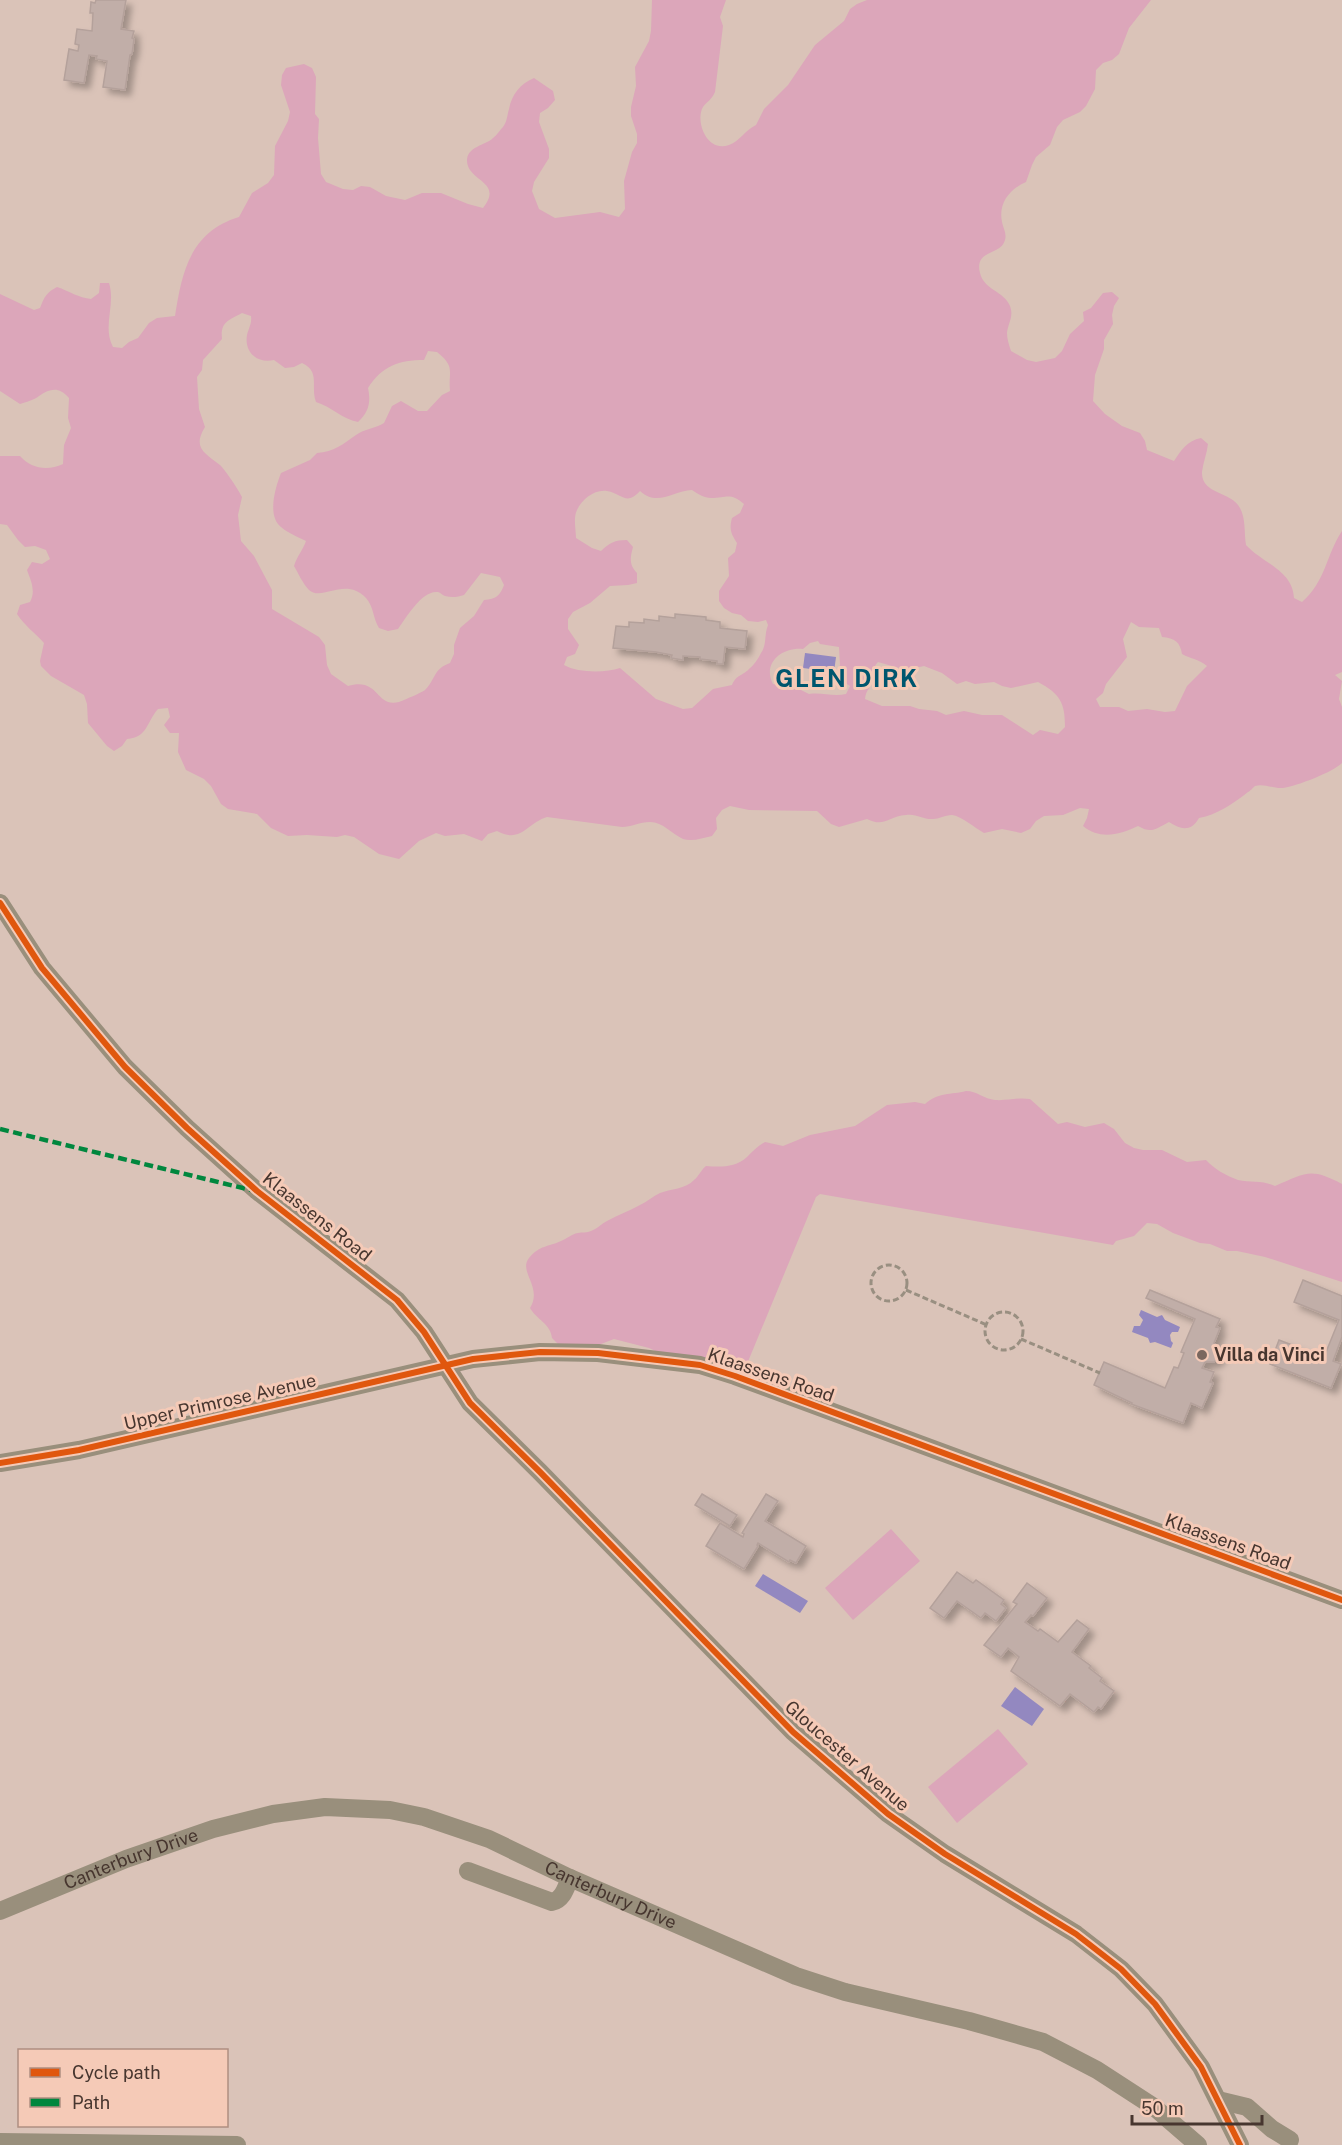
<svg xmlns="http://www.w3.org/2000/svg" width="1342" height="2145" viewBox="0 0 1342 2145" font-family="'Public Sans',sans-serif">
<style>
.green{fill:#dca6ba;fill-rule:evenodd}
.water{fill:#9388c0}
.building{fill:#c1aea8;stroke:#b4a19b;stroke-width:1.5;filter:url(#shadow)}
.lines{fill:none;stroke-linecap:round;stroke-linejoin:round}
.path{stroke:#998f81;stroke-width:3;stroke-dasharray:6 3;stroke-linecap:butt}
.minor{stroke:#998f7c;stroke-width:18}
.quiet{stroke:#00873e;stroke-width:4.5;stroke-dasharray:9 4.5;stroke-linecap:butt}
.cycleway-casing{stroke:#f5cab7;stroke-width:10}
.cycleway{stroke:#e0570e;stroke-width:6}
.poi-dot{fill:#7a675f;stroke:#f5cab7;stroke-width:2}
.labels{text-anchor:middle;stroke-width:6;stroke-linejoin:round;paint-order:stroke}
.street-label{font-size:18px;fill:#47362f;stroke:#f5cab7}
.poi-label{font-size:18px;font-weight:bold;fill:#47362f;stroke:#f5cab7;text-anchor:start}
.district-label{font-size:24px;font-weight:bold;letter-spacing:1.5px;fill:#00566e;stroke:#f5cab7}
</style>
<defs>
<filter id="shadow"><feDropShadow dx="5.5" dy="5.5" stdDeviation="3" flood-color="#0004"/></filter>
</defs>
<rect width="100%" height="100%" fill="#dac3b8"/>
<g class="green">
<path d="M652,0H726L720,17L723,26L715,92C711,101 707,101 703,107C695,120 706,153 729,145C740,141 745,130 756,125L764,109L788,85L815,45L844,21L850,9L857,4L867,0H1151L1129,28L1119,54L1112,60L1103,63L1096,70L1095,89L1086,106L1080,112L1063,120L1057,127L1050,145L1036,157L1032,165L1026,182C1010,189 998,203 1002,222C1003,228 1007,233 1005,240C1001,256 974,249 980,273C984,290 1004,291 1010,306C1014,317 1008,323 1007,333C1007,339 1009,345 1011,351L1027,360L1036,362L1055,358L1062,351L1070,334L1084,321L1083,312L1091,308L1103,293L1112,292L1119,298L1114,306L1112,315L1113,324L1104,340V349L1095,375L1093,401L1105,414L1122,426L1140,433L1145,441L1147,450L1174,461C1182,449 1187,441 1201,438L1208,444C1207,453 1203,463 1202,472C1201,495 1231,491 1240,508C1246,519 1244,533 1246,545C1262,563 1293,570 1294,598L1302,602C1326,581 1326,555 1342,531V672L1335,675L1342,681L1339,699L1342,707V763C1333,772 1297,786 1283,788C1274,789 1264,783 1255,786C1254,787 1249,792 1248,792C1234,803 1217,815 1199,818C1191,832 1181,830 1169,822C1155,829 1152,834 1138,826C1119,835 1100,840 1083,826L1087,818L1089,809L1080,808L1063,815L1044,816L1036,821L1030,829L1021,833L1002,829L984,833C975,828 961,816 952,815C945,815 939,819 933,819C924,820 916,813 906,815C888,816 885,828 867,819L839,827L831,824L817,811L749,810L730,806L722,810L716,818L717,829L712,836C703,838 692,842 683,839C672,834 663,822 650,822C640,822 631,827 622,827L547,817C527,823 521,844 497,831L488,834L482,841L464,834L445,836L436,833L419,841L399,859L379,854L354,837L345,835L337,837L307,835L288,836L271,828L257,814L228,809L221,804L211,786L204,779L186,770L178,752L179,733H170L164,725L170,717L168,708L158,709C146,723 148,737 127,739L122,746L114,751L107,746L88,723L87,704L84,695L51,676L41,666L40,661L44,643C35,633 24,625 17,614L20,605L30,602C36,591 31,581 27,570L32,562L42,564L50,559L46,550L35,546L25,547L18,540L7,525L0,524V456H20C31,469 48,471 63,464L64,445L71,428L68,418L69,398C59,387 51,388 39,396C34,400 26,402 20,404L0,391V294L34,310L40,308C44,297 47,292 57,287C69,291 79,298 91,299L99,293L100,283H109C116,305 102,326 113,347L122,348L129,342L138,338L149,323L157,318L175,316C182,272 190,232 239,217L252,193L268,183L274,175L275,146L288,121L290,112L281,85L282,75L286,68L304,64L312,68L316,77L315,114L319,119L318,138L321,174L326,182L343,189L353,190L361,186L370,187L386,196L405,200L422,193H441L468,204L483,208C504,181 468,182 467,161C467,146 485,146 493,138C497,135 500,130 503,127C507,122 507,116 509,109C512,94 520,84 534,78L553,91L555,100L548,108L540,113L539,122L549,149V158L534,182L532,191L539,209L555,218L600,212L619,217L625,209L624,181L632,152L637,143V134L631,116V107L636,86L635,67L649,41L651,31ZM242,313L251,316C252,324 249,327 247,335C244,352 257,364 274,360L285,368L294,367L302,363C321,372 310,386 316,402C332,407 342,419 358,422C369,412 371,402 368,388C382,366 399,360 424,360L428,351L437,352C456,367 448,371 450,391L442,395L427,411H418L401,401L392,406L384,423C376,428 364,429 356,435C343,444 334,452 317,453L310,460L281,473C275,488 267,516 281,527C288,533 298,537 306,541C303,550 297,556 294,566C298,573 303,584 309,590C322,602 345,576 366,598C374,607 373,619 379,628L388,631L398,629C406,618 421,592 436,592C441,592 440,594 445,596C452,598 458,597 464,595L481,573L500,577L504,585C500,596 496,599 484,600L474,616L460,628L454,645V654L450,663C433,669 436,679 425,690C423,692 402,701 399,702C375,708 380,677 348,686L331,674L327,665L325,645L319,637L272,609V590L254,556L241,541L238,515L242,497C238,489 226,471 220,465C205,453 192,448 205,427L199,409L197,377L202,370L203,360L222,339C220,322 229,320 242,313ZM692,490C698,494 704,498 711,498C727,498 730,492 744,504L740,513L732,518C729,529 731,534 737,543L735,552L728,558L729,576L719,591V601L724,608L732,613L741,615L748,621L758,622L766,620L768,625C764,635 767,645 761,653C758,659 754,665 749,669C741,677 737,674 732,685L713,689L692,708L683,709L656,699L620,668C605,673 578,673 564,665L567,657L575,654L579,645L568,629V619L573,612L590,603L610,586L628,585L637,583V573C629,565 630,558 633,547L627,540C615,540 609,543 601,551L592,548L576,538C576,530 573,518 577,510C582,499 595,489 607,491C623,494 626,506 640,491C657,507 673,491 692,490ZM1131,622L1139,627L1159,628L1162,637C1175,638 1180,642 1182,654C1191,659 1199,659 1207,666L1187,686L1175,711L1165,712L1147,709L1128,711L1119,707H1100L1096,699L1103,693L1106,684L1127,657L1123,639ZM818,641L820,644L839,647L840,665L837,674L842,681L850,686L846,694C833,697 822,692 809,694L801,690L773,684C762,663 782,647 803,649L810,643ZM878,662L906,670L924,666L942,673L957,684L966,681L975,684L994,682L1002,686L1011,688L1038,682C1060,694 1065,702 1065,727L1058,734L1040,730L1033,735L1002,715H982L964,711L946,715L937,711L919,709L910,706H882L865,699C866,689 871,688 873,681C874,673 872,668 878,662Z"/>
<path d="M966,1091C977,1091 984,1099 995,1100C1007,1101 1018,1097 1030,1099L1058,1124L1067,1122L1085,1127L1104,1123L1114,1129L1125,1143L1134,1148L1143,1150H1162L1187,1162L1206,1160C1214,1169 1227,1176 1238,1180C1251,1183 1263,1180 1275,1186C1306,1173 1310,1167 1342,1184V1282L1265,1257L1237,1251H1227L1210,1244L1200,1243L1173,1233L1157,1224L1147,1223L1134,1236L1116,1241L1113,1245L820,1194L816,1197L747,1364L740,1370L662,1354L649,1348L614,1339L601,1344H558L552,1338C551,1324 536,1319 530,1308C543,1287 518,1272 529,1258C540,1245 548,1247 561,1241C567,1239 571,1234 578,1233C582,1232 587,1233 591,1231C597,1229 601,1224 607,1221C618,1215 629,1211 640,1205C647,1202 653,1196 660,1193C670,1189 686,1189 694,1180C699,1176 701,1170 706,1166C720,1167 735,1168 747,1157C753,1151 758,1146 765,1142L783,1146L810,1135L855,1126L887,1105L915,1102L925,1104C938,1092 951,1095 966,1091Z"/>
<polygon points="891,1529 920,1561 853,1620 825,1588"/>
<polygon points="998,1729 1028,1764 957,1823 928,1787"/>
</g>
<g class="water">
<polygon points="805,653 836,657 834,672 803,668"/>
<polygon points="1141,1310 1157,1317 1162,1315 1165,1320 1180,1327 1178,1332 1172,1332 1170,1335 1171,1341 1173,1343 1171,1348 1155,1342 1150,1343 1148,1338 1132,1332 1134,1326 1140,1326 1143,1320 1139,1315"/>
<polygon points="763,1574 808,1601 800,1613 755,1586"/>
<polygon points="1015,1687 1044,1709 1032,1726 1001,1706"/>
</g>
<g class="building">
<polygon points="96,0 126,0 121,29 134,31 132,38 134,39 132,54 130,55 125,90 103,87 107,61 96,59 97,56 89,55 84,83 64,80 69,49 78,51 79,45 75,44 77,29 92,31 93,13 90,13 91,2 95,3"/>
<polygon points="675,614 706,617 706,620 720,622 720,628 747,631 745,649 725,647 723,664 717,664 717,661 700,659 700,657 683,656 683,660 671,658 672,655 656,652 613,648 616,626 629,627 629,622 644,623 644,619 659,621 659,616 675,618"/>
<polygon points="1303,1280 1342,1296 1342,1337 1333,1361 1341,1364 1331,1388 1270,1364 1279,1340 1324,1357 1339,1320 1294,1302"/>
<polygon points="1150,1290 1220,1319 1216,1327 1220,1328 1214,1343 1220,1349 1220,1357 1214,1362 1205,1362 1202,1368 1214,1372 1210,1382 1213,1383 1202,1408 1191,1403 1183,1423 1131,1404 1132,1403 1094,1385 1104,1362 1165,1388 1174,1367 1178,1368 1184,1353 1181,1352 1195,1319 1146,1298"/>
<polygon points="702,1494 737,1515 730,1526 695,1505"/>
<polygon points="766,1494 778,1501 765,1521 806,1546 796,1563 790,1560 789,1562 758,1543 757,1545 758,1546 744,1569 706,1546 720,1523 743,1537 744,1534 742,1533"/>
<polygon points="957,1572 973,1583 976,1580 1004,1600 1001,1604 1006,1608 996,1621 985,1613 981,1618 957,1601 944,1618 930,1608"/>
<polygon points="1027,1583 1047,1598 1033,1616 1031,1615 1025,1622 1038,1631 1040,1629 1058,1642 1077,1620 1089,1629 1072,1652 1091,1666 1089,1668 1102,1678 1100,1681 1114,1691 1101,1709 1098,1707 1094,1712 1070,1694 1060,1706 1011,1671 1019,1657 1008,1648 1001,1657 984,1645 1017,1604 1013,1602"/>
</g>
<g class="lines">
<g class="path">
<circle cx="889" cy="1283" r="18"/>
<polyline points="906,1290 987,1325"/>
<circle cx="1004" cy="1331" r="19"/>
<polyline points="1021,1339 1100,1373"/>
</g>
<g class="minor">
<polyline points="0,903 42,968 125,1067 187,1128 257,1191 397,1300 424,1332 470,1403 540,1472 793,1732 888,1814 945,1854 1076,1934 1121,1969 1155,2004 1201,2067 1240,2145"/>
<polyline points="0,1463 79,1450 473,1359 540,1352 598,1353 700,1365 735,1376 1342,1600"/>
<path d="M468,1871L552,1902C563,1900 566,1887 570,1878"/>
<path id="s1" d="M0,1911L126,1859L213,1829L273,1814L325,1807L390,1810L424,1817L489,1839L570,1878L796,1976L845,1992L969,2021L1043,2042L1097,2070L1154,2107L1198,2145"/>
<polyline points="1218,2100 1247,2107 1272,2129 1290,2140"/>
<polyline points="0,2142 237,2145"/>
</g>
<polyline class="quiet" points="0,1129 251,1190"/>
<g class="cycleway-casing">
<g id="cycleway">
<polyline points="0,903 42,968 125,1067 187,1128 257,1191 397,1300 424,1332 470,1403 540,1472 793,1732 888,1814 945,1854 1076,1934 1121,1969 1155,2004 1201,2067 1240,2145"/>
<polyline points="0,1463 79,1450 473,1359 540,1352 598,1353 700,1365 735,1376 1342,1600"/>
</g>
</g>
<use href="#cycleway" class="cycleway"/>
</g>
<circle class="poi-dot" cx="1202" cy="1355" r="6"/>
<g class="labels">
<g class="street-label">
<text transform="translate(317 1217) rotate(38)" y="6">Klaassens Road</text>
<text transform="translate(771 1375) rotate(19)" y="6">Klaassens Road</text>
<text transform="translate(220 1402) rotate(-13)" y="6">Upper Primrose Avenue</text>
<text transform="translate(1228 1542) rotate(20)" y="6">Klaassens Road</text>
<text transform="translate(847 1756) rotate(41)" y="6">Gloucester Avenue</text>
<text dy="6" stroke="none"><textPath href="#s1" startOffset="141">Canterbury Drive</textPath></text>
<text dy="6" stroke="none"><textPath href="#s1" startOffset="645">Canterbury Drive</textPath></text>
</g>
<g class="poi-label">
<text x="1214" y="1361">Villa da Vinci</text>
</g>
<g class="district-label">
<text x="847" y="687">GLEN DIRK</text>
</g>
</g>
<rect x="18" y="2049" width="210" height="78" fill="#f5cab7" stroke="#af8f81" stroke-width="1.5"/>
<rect x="30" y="2068" width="30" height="9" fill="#e0570e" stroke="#af8f81" stroke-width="1.5"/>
<text x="72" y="2079" font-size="18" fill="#47362f">Cycle path</text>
<rect x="30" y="2098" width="30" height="9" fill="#00873e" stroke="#af8f81" stroke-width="1.5"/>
<text x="72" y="2109" font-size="18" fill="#47362f">Path</text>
<path d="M1132 2115v9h130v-9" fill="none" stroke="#47362f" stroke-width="3"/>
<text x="1141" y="2115" font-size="18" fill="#47362f" stroke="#f5cab7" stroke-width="4.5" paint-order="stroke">50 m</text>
</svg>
